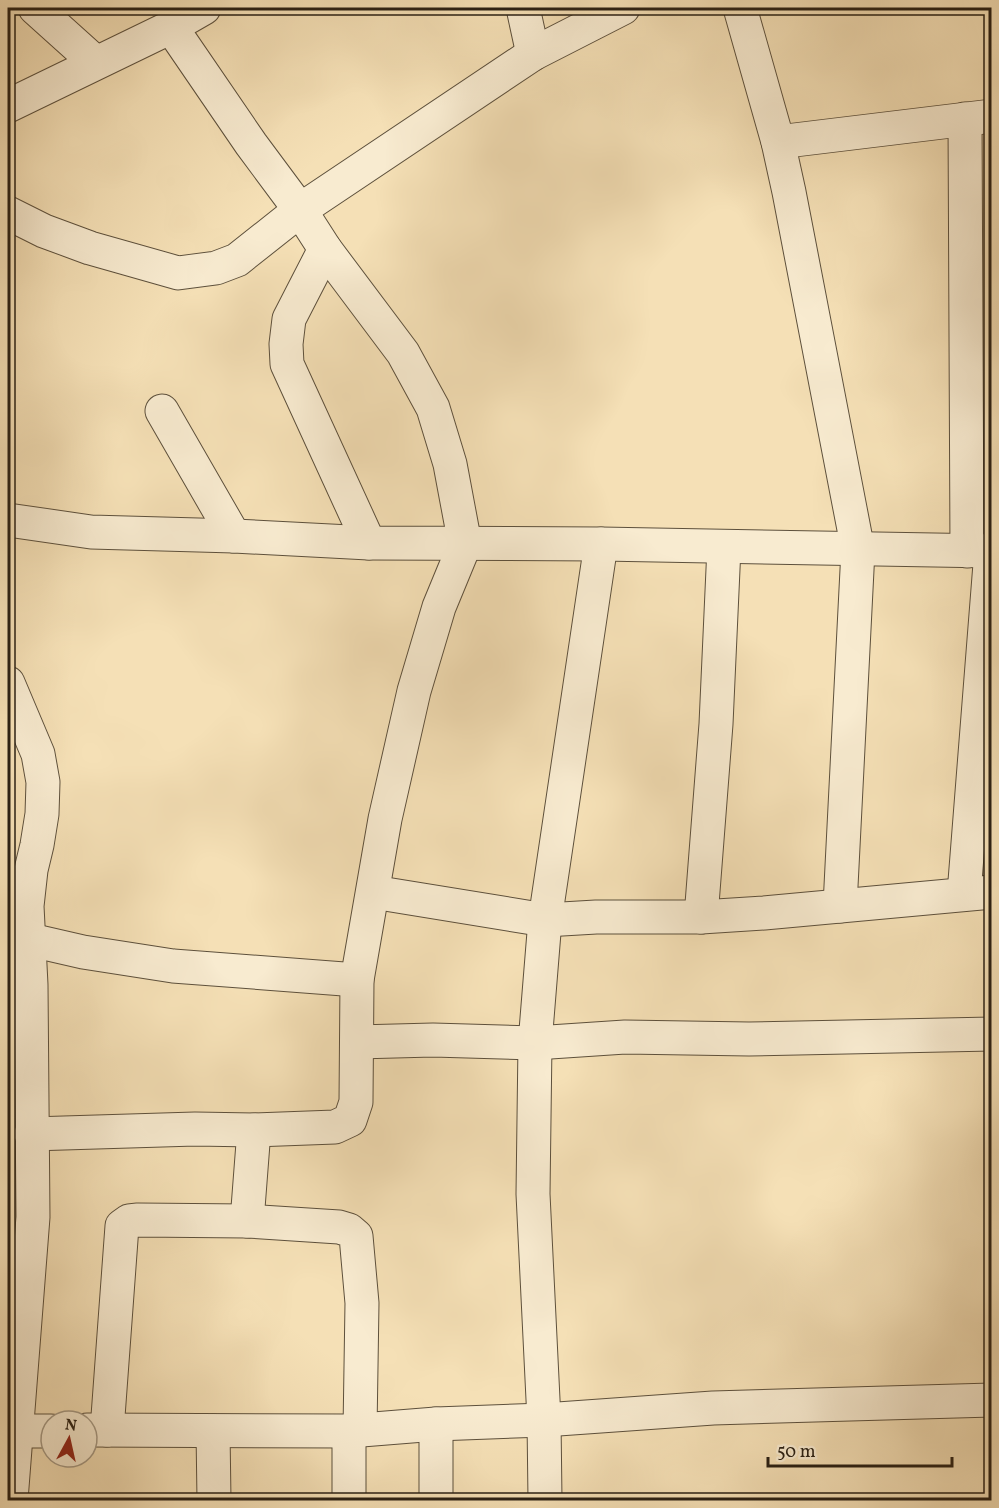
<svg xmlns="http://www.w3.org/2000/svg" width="999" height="1508" viewBox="0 0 999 1508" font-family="Vollkorn,serif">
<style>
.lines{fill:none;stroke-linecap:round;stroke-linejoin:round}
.minor-casing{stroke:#5d503c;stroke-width:35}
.minor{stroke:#f8ebd0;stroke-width:33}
</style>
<rect width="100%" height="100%" fill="#f5e0b6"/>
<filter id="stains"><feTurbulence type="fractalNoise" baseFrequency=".00333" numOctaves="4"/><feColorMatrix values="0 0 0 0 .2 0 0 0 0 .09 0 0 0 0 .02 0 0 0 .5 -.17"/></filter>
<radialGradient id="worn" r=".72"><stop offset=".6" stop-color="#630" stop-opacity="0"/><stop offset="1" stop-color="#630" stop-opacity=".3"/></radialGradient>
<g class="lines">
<g class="minor-casing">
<g id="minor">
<polyline points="35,8 95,62"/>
<polyline points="523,8 533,54"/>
<polyline points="740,8 778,142 789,192 858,550 840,906"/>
<polyline points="8,106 171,27 204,8"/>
<polyline points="965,119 967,551"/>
<polyline points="778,142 992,116"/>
<polyline points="8,213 44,231 90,248 178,273 216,268 237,260 300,210 533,54 623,8"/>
<polyline points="325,249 289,319 286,344 287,364 369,543"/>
<polyline points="162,411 234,536"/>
<polyline points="8,520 91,532 234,536 369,543 601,544 992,551"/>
<polyline points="8,683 38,754 43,782 42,814 37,845 31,870 27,906 31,985 33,1217 11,1500"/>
<polyline points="373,892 545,920 596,917 701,917 764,913 992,892"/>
<polyline points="964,894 991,551"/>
<polyline points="701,917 716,724 724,547"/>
<polyline points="9,935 83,952 173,966 357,980"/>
<polyline points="357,1042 433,1040 535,1043 625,1037 749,1039 992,1034"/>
<polyline points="31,1134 195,1129 254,1130 335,1127 350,1120 356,1102 357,980 385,819 414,691 439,607 465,544 450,464 433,408 403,353 325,249 300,210 251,144 171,27"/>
<polyline points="247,1221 254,1130"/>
<polyline points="436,1424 436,1500"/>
<polyline points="87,1430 349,1431 436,1424 544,1420 713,1408 992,1400"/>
<polyline points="107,1430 122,1226 129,1221 138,1220 247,1221 339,1227 349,1230 356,1236 362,1303 360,1430"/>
<polyline points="8,1431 51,1431"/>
<polyline points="213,1431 214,1500"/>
<polyline points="349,1431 349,1500"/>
<polyline points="545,1500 544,1420 533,1194 535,1043 545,920 601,544"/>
</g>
</g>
<use href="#minor" class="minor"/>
</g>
<rect width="999" height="1508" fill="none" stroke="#f5e0b6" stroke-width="30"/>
<rect x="9" y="9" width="981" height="1490" fill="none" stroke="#2a2014" stroke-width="3"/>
<rect x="15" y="15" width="969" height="1478" fill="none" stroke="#2a2014" stroke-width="1.5"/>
<g transform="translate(69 1439) rotate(8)"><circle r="28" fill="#f8ebd0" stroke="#a69a85" stroke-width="1.5"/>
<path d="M0-4.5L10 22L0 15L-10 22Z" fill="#8f2418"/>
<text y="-9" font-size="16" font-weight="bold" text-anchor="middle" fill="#2a2014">N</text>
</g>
<path d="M768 1457v9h184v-9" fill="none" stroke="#2a2014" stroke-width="3"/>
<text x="777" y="1457" font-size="18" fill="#2a2014" stroke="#f8ebd0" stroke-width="4.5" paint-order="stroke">50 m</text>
<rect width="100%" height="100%" filter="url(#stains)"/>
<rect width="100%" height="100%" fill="url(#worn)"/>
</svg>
